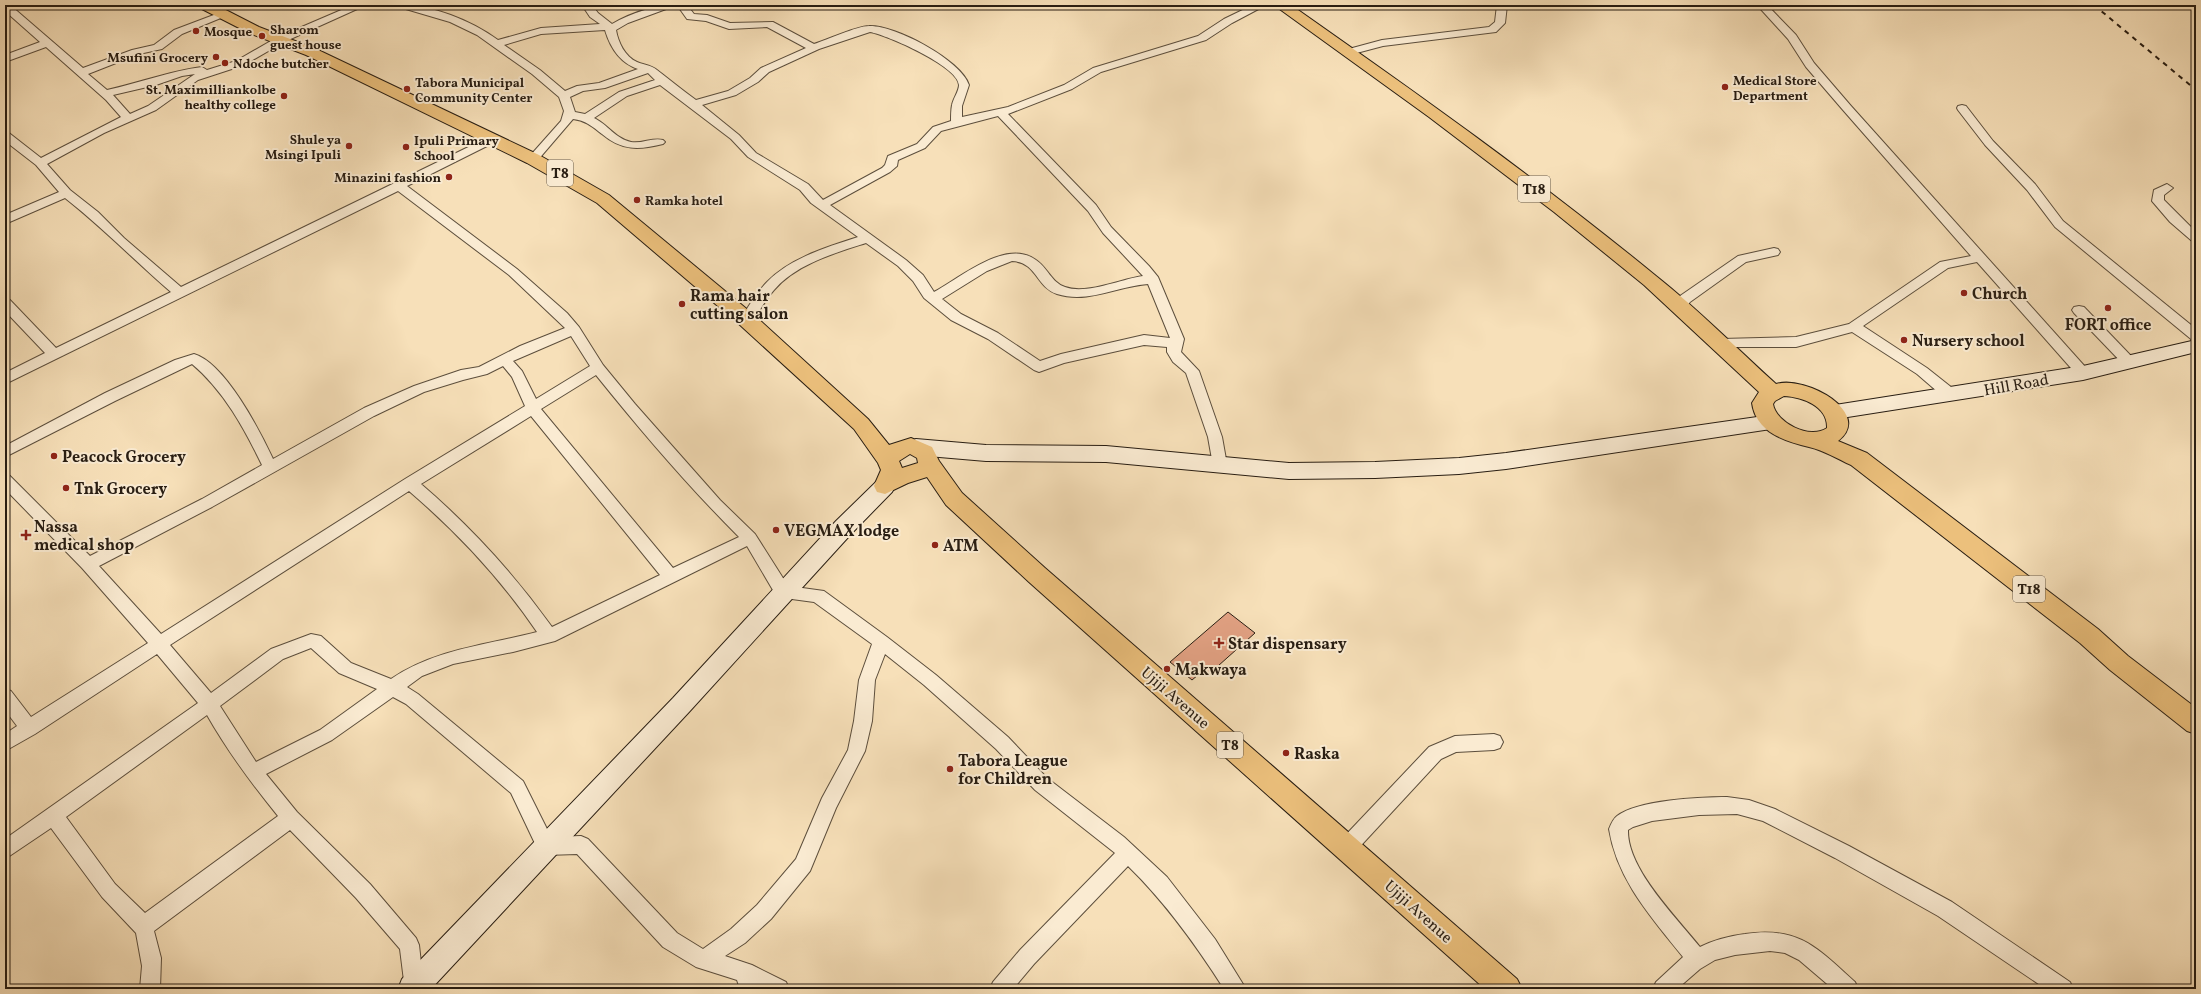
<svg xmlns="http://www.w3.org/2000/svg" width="2201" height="994" viewBox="0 0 2201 994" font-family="Vollkorn,serif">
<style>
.building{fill:#e3a284;stroke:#281d12}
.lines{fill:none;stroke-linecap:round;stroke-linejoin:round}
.street-casing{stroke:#5c4e3c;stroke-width:2}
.secondary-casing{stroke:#281d12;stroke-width:2}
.highway-casing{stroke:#281d12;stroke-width:2}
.street{fill:#faebd2;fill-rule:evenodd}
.secondary{fill:#faebd2;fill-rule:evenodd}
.highway{fill:#ecc07c;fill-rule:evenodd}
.rail{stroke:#281d12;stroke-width:2;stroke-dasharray:5 5;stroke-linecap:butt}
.poi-dot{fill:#8f2418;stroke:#faebd2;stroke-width:1.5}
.labels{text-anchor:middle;stroke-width:4;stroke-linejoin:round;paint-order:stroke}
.far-poi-label{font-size:13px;font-weight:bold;fill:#281d12;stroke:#faebd2;text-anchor:start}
.shield{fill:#faebd2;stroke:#675b4c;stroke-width:1}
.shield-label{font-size:15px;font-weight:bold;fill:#281d12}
.poi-label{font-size:16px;font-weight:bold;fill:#281d12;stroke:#faebd2;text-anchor:start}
.street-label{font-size:16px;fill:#281d12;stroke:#faebd2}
</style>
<rect width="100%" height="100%" fill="#f7e0b9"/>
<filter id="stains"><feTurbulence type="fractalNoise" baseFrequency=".005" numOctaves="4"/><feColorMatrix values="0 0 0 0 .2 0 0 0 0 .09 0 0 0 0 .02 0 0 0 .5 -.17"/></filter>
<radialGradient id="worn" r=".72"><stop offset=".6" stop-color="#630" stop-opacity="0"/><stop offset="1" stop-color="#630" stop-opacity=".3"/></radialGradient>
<polygon class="building" points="1228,612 1255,633 1209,674 1204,670 1192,680 1170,662"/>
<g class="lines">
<g class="street-casing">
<g id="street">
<path d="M5,5H10L83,68L132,50L154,45L174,30L219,13H227L228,15L182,34L162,49L139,54L88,74L107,90C139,83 170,71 202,67L207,70L236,61L276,38L353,5H366L284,42L244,65L198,80L156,110L104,133L47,164L70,190L98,212L124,238L181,287L489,137H497L499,139L497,141L407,186L517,269L567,313L579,327L603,365L635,404L720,500L755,534L788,586L824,591L887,637L936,675L1008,737L1047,778L1124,837L1167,877L1215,939L1246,989H1224C1196,945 1166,903 1128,866L1034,964L1013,989H990L993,982L1020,950L1115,853L1035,790L996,749L924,685L885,654L875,680L872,721L865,751L836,808L810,871L771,919L745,943L725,956L752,965L786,982L789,989H740L737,980L696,967L663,947L577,854L546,855L539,852L511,793L406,704L393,697L332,740L266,774L297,812L370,884L416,938L419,945L423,981L428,989H405L400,949L356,898L290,830L154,931L161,958L160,989H140L142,966L136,933L102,897L51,828L5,859V839L198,703L157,654L35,734L5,751V734L17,726L5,710V689L11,691L31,717L148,643L82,568L5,489V474L10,476L90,556L202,499L262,465C244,428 224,391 192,364L115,401L5,457V446L105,393L175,360L194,354C225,363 260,431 273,459L364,408L414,386L461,370L479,367L520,346L565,328L509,275L398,191L5,384V373L45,353L5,311V299L10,300L56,348L171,292C135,261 102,227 65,198L5,224V215L59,192L36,165L5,141V132L9,133L41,158L121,117L106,100L46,47L5,62V55L40,42L5,11ZM195,74L148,106L130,114L113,95L156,85L182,76ZM571,336L590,366L536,399L522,371L513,361ZM503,366L512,377L525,406L405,479L161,634L99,566L212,507L374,416L424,392L463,380L487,374ZM596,375C641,431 688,486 739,537L673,568L541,409ZM531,416L660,575L552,627C514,574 470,526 421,484ZM409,491C458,533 501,579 537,632C487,645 435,649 391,679L351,663L321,636L311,634L271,649L211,693L170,645ZM747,546L777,597L814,602L872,644L859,680L854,721L848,750L822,798L796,859L757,905L731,929L703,949L677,933L588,839L581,836L551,837L523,781L418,694L407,687L422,676L453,664L513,652L555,641ZM311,648L339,673L377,689L320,730L256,762L220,706L283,659ZM207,715C228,752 252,784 278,816L145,913L115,884L66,817Z"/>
<path d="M398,5C433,5 470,20 498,40L541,28L600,24L590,17L582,5H592L598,13L612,24C631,13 655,5 677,5L628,23L616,30C618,42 625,57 637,62C644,65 651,65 657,70C670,80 682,90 696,100L728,91L750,78L761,68L806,48L767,27L729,29L706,21L687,19L677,5H687L694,14L707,15L730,23L773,22L814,44C827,40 857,26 869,26C895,25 961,60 969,85L962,106V117L1008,107L1064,85L1093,68L1198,36L1224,19L1253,5H1266L1232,23L1206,40L1101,72L1072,89L1008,114L1096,205L1111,227L1149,266L1158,277L1184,339L1181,352L1199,371L1222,437L1227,465L1225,469L1220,470L1215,469L1213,465L1208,437L1186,373L1173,362L1167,352V347L1144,345L1064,363L1039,372L1034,370L988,339L951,320L924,298L913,281L898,266L866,243C835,253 796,264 774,290C765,300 759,312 752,323H742L740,320C748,307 756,293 767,282C790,258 827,247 858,237L811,203L800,190L748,157L731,139L660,85L627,96L594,118C607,124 616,139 631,142C642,144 653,137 663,140L665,142L663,144C639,150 622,151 602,134C593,127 585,120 573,119L537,161H529L527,159L529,157L561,121L564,111L559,97L532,74L477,35L450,22L399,7ZM605,30C610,47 620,63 638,69L599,83L577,86L565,91L540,70L504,45L541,34ZM870,32C887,35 958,66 959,85C959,91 953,99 952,105C951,110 951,116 951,121L933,127L917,144L888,156L885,165L882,168L823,200L808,184L756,153L739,135L702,105L736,95L758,82L769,72L819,49ZM648,73L655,80L619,92L585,114L575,112L570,97L583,91L605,88ZM998,116L1088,211L1103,233L1143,276C1121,279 1086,295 1065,287C1052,283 1047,267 1036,260C1006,238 960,278 934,292L923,275L906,260L830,205L890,172L897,166L898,160L925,148L941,131ZM1012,261C1037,262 1036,287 1057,294C1088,304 1118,286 1148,284L1170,338L1144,335L1061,354L1040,361L998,333L961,314L942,299L987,271Z"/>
<polygon points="1497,5 1507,5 1505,23 1496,32 1383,46 1349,55 1344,52 1345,50 1382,40 1489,27 1495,22"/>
<polygon points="1757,5 1767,5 1796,35 1814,63 1851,106 2088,370 2090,373 2088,376 2078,376 1977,262 1948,268 1863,326 1927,368 1956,391 1958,395 1956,399 1946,399 1917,374 1852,332 1796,347 1716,347 1714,344 1716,341 1721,339 1796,337 1849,324 1940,262 1971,256 1843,110 1806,67 1788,39"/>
<polygon points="1962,105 1966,106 1993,141 2035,184 2063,221 2196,329 2196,341 2191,339 2055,227 2027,190 1985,145 1958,110 1957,108 1958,106"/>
<polygon points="2167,184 2173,188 2164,195 2164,200 2196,232 2196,242 2192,241 2170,222 2152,201 2154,190"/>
<polygon points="1774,248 1778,249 1780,252 1778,255 1746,262 1690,302 1684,310 1679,311 1672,307 1680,296 1738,256"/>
<polygon points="2079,306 2084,307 2134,359 2136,362 2134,365 2124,365 2074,313 2072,310 2074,307"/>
<polygon points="1494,734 1500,736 1503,742 1500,748 1494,750 1456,752 1441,759 1354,853 1347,856 1340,853 1338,847 1340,841 1429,747 1455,736"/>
<path d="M1727,797L1749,800L1775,809L1849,846L1952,902L2070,982L2073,989H2046L1938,916L1835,858L1763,821L1737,814L1699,815L1652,821L1633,827L1628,830C1627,869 1677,918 1700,947C1714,940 1729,936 1745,934C1799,926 1817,948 1855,982L1858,989H1833L1799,960L1785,953L1770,951L1735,955L1715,960L1700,969L1677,989H1653L1656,982L1683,957C1652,918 1617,880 1609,829C1611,824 1613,819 1617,816C1638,800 1700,797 1727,797Z"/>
</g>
</g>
<g class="secondary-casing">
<g id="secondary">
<polygon points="2196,340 2196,352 2083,380 1835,419 1828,417 1825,412 1828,407 1835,405 2083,366"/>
<polygon points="1771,415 1778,417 1781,422 1778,427 1771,429 1506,469 1459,474 1375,478 1289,479 1106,462 986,461 916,455 909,452 906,447 909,442 916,439 986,445 1106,446 1289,463 1375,462 1459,458 1506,453"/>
<polygon points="885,478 892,480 895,486 892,492 852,533 689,712 431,989 398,989 402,979 673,698 836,521 878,480"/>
</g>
</g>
<g class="highway-casing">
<g id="highway">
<path d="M198,5H216L259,27L316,49L539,155L609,195L754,315L868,419L889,445L911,438L932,447L939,461L962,493L1045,568L1517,979L1522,989H1485L1029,582L946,505L927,477L908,483L885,494L877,492L874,486L881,470L878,463L854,429L740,325L597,203L527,163L306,55L249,33L200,8ZM910,454L917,458L918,463L902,468L899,461Z"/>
<path d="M1274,5H1291C1415,92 1539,180 1656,276C1698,309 1736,348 1776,384C1806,375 1874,413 1838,441L1867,453L2098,629L2128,656L2196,708V734L2187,731L2110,670L2080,643L1851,465C1838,459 1823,450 1809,447C1784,441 1756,432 1752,403L1759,392L1644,285L1554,212L1429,117ZM1784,396C1802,397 1828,406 1827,428C1810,440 1776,423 1773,404L1775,401Z"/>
</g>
</g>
<use href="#street" class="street"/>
<use href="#secondary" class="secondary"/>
<use href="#highway" class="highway"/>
<polyline class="rail" points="2094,5 2196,90"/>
</g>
<g class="poi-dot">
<circle cx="196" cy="31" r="4"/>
<circle cx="262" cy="36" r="4"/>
<circle cx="216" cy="57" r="4"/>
<circle cx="225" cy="63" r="4"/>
<circle cx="1725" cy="87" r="4"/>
<circle cx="407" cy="89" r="4"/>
<circle cx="284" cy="96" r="4"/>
<circle cx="349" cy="146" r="4"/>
<circle cx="406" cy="147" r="4"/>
<circle cx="449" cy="177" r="4"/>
<circle cx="637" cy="200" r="4"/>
<circle cx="1964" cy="293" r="4"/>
<circle cx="682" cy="304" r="4"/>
<circle cx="2108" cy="308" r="4"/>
<circle cx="1904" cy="340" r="4"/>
<circle cx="54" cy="456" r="4"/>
<circle cx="66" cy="488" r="4"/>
<circle cx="776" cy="530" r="4"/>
<path d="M24 529h4v4h4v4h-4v4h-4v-4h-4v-4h4z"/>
<circle cx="935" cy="545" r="4"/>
<path d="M1217 637h4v4h4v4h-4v4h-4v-4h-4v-4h4z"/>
<circle cx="1167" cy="669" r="4"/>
<circle cx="1286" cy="753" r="4"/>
<circle cx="950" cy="769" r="4"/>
</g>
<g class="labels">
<g class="far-poi-label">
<text x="270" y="34">Sharom<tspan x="270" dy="15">guest house</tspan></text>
<text x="204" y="36">Mosque</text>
<text x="208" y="62" text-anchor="end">Msufini Grocery</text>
<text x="233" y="68">Ndoche butcher</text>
<text x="1733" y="85">Medical Store<tspan x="1733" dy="15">Department</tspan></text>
<text x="415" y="87">Tabora Municipal<tspan x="415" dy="15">Community Center</tspan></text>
<text x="276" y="94" text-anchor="end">St. Maximilliankolbe<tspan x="276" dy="15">healthy college</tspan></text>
<text x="341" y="144" text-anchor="end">Shule ya<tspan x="341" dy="15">Msingi Ipuli</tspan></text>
<text x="414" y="145">Ipuli Primary<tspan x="414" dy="15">School</tspan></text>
<text x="441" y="182" text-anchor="end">Minazini fashion</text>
<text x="645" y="205">Ramka hotel</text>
</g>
<g class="shield">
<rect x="547" y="160" width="26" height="26" rx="3"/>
<rect x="1518" y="176" width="32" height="26" rx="3"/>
<rect x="2013" y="576" width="32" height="26" rx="3"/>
<rect x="1217" y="732" width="26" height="26" rx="3"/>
</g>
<g class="shield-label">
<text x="560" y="178">T8</text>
<text x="1534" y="194">T18</text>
<text x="2029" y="594">T18</text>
<text x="1230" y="750">T8</text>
</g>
<g class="poi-label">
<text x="1972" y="299">Church</text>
<text x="690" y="301">Rama hair<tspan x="690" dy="18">cutting salon</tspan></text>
<text x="2108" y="330" text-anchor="middle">FORT office</text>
<text x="1912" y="346">Nursery school</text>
<text x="62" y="462">Peacock Grocery</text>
<text x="74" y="494">Tnk Grocery</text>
<text x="34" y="532">Nassa<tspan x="34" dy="18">medical shop</tspan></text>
<text x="784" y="536">VEGMAX lodge</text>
<text x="943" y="551">ATM</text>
<text x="1228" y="649">Star dispensary</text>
<text x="1175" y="675">Makwaya</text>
<text x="1294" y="759">Raska</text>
<text x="958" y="766">Tabora League<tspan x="958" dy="18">for Children</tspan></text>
</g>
<g class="street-label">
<text transform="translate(2016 384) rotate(-10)" y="6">Hill Road</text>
<text transform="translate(1176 697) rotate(41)" y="6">Ujiji Avenue</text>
<text transform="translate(1419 911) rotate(42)" y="6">Ujiji Avenue</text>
</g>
</g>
<rect width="2201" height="994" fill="none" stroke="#f7e0b9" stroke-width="20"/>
<rect x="6" y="6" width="2189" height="982" fill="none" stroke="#281d12" stroke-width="2"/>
<rect x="10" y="10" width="2181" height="974" fill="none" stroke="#281d12"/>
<rect width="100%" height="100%" filter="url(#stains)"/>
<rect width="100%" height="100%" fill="url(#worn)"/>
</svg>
